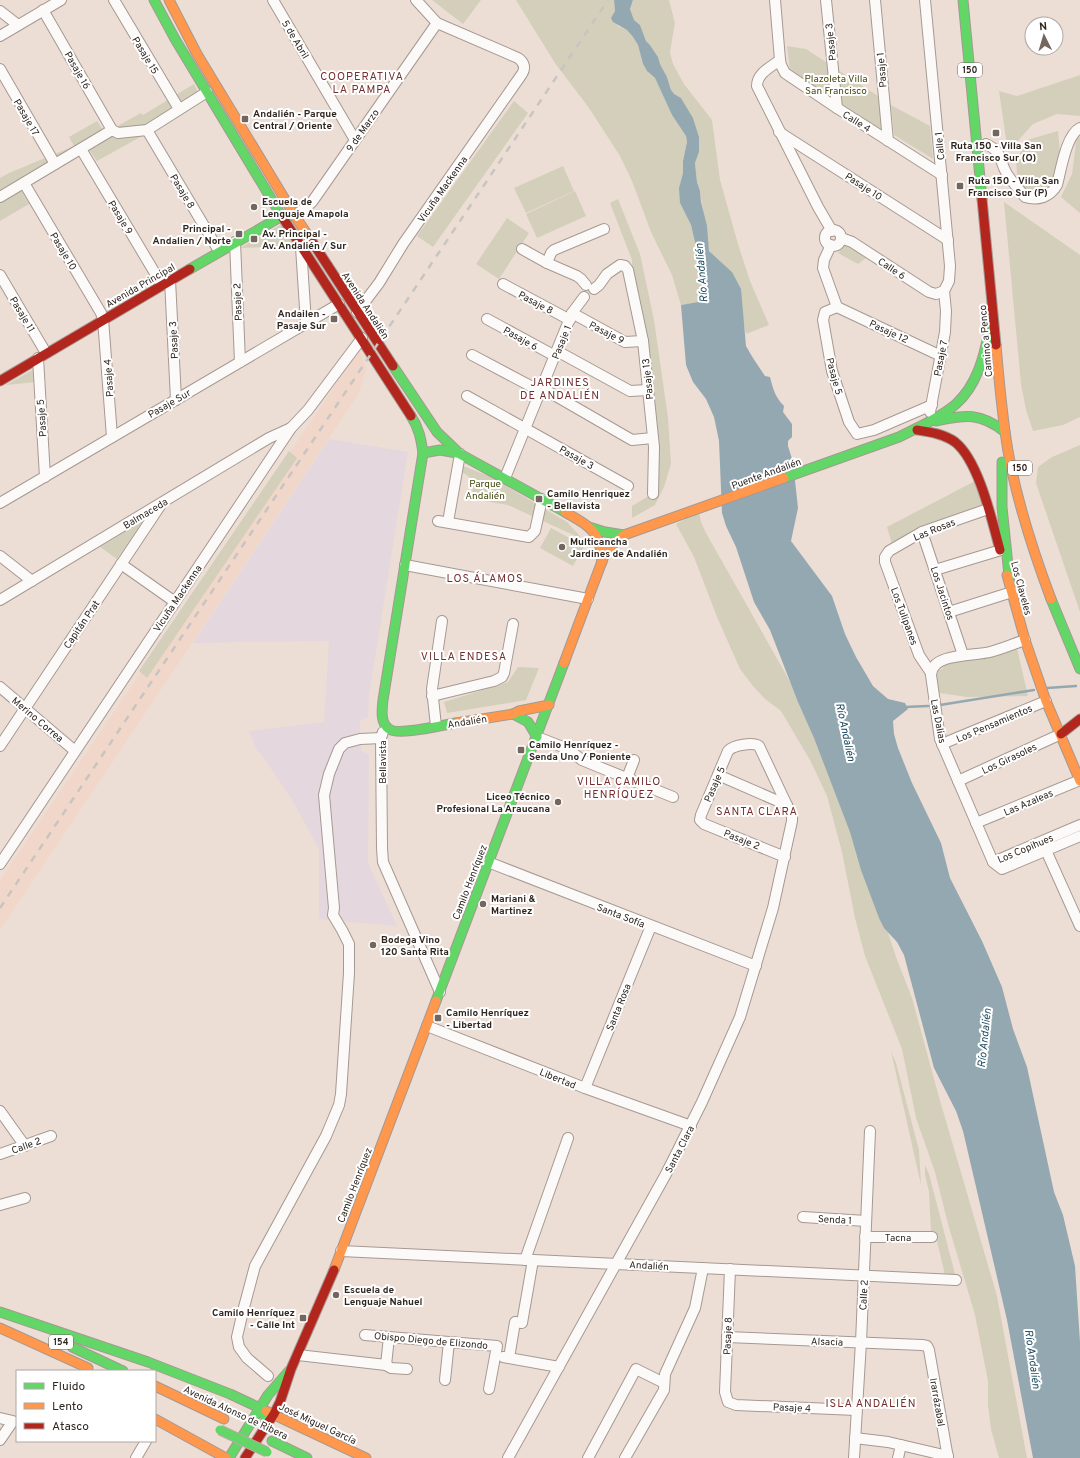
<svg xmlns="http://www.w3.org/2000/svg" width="1080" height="1458" viewBox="0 0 1080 1458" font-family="Overpass,sans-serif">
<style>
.built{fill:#f1d7c9}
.industrial{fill:#e4d7de}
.green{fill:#d4cfba}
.water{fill:#94a8b2}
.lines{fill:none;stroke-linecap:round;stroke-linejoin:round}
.stream{stroke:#94a8b2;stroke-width:2.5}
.street-casing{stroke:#a59992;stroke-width:12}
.fast-casing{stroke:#a59992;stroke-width:11}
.slow-casing{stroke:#a59992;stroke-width:11}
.jam-casing{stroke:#a59992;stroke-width:11}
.street{stroke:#fcfaf9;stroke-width:10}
.fast{stroke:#63d668;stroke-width:9}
.slow{stroke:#ff974d;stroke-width:9}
.jam{stroke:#b3261e;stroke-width:9}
.rail{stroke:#c8c4c1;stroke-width:2.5;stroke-dasharray:7 7;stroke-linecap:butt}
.fast-bridge-casing{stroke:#bda8a4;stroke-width:11;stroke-linecap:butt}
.fast-bridge{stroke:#63d668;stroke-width:9}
.poi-dot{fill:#72665f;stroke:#fff;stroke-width:1.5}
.labels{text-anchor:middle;stroke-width:4;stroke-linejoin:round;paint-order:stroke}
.shield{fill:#fff;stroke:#6e6763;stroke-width:1}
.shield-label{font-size:9px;font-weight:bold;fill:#302620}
.street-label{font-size:10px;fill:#302620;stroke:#fff}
.park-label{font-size:10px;fill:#45480f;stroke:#fff}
.poi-label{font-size:10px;font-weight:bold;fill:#302620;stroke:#fff;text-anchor:start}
.neighbourhood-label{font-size:11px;letter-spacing:1px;fill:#742e2f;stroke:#fff}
.water-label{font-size:11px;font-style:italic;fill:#18475c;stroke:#fff}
</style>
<rect width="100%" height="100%" fill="#edded5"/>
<polygon class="built" points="359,350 367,368 358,395 0,930 0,880"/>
<polygon class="industrial" points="329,439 408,452 369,695 368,717 360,721 361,750 369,755 368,863 397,926 319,919 319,849 291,798 255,746 249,731 324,722 329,641 193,643"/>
<g class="green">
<polygon points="432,0 481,0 463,24"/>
<polygon points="516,0 614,0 615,11 613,15 618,26 627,30 633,37 638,45 643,64 647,71 655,78 672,115 686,136 687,142 683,161 683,173 680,184 680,203 691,225 697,251 703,286 698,302 681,305 672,275 651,232 632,181 620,156 589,108 555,63"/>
<polygon points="633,0 669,0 675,23 670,52 673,64 684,84 712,120 720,180 738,244 750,281 769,325 746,334 732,272 709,251 700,191 697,182 695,163 699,152 699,137 693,118 681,98 673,94 671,90 667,77 660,64 658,57 650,45 646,41 640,25 634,20 630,9"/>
<polygon points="787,46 806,49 881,98 884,132 790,70"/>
<polygon points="1080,75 1080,116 1057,114 1033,124 1008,152 999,91 1017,96"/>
<polygon points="194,84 198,92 144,135 97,161 88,148 21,190 29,204 0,221 0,201 5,198 0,190 0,178 9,173 74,146 69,137 97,121 105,133 141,113 143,115"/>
<polygon points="514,101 528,113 433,247 417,236"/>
<polygon points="891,105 930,126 933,159 894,135"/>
<polygon points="1058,131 1060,154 1058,179 1042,200 1018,185 1016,161 1027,140"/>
<polygon points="1077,135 1080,138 1080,213 1061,197 1072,174"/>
<polygon points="563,166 574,191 526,213 514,188"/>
<polygon points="575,191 586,216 537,238 526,214"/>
<polygon points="618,199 640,254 654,320 668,418 671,464 664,487 655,505 632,518 632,506 647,497 657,485 659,453 633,292 632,260 610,203"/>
<polygon points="1004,202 1080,255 1080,417 1063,425 1033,431 1026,410 1021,384"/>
<polygon points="507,218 529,233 499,279 476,264"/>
<polygon points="282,224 297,246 240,248"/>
<polygon points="845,244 866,258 858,264 838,253"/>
<polygon points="36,368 36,382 6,385"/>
<polygon points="1080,445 1080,612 1036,483 1038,467 1052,457"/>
<polygon points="289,451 297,458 147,678 139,671"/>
<polygon points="463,466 489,476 567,522 580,536 580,538 508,505 472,499 473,480 461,471"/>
<polygon points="975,481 983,507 892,544 887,527"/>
<polygon points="699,512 701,522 706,533 784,671 805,709 872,884 896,957 912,998 939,1097 997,1296 1027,1458 999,1458 991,1429 988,1405 988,1381 975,1315 948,1224 935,1172 916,1118 902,1049 865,956 855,918 842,852 827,796 810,760 781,711 765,699 753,686 740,669 717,617 694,557 676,524"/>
<polygon points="143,521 117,559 100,547"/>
<polygon points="551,528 584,546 573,566 540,548"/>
<polygon points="1017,648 1028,696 967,697 933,692 931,673 942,669 945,665"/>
<polygon points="518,667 539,668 526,700 447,713 444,702 508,682"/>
<polygon points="891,1051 896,1063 919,1150 921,1185"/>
<polygon points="925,1165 929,1174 955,1274 951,1275 945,1275 937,1241 935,1236 931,1232 929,1192 925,1175"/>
</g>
<path class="water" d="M614,0H633L630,9L634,20L640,25L646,41L650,45L658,57L660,64L667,77L671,90L674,94L681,98L693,118L699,137V152L695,163L696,173L697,182L700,191L701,202L707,226L709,251L732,272L741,289L746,346L753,358L765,376L770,377C773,389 775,397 784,406L783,412L792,424V437L788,441V446L793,462L798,508L791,541L832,596L845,634L856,657L873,686L888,699L905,703L908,709L893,721L894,734L898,748L912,783L941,843L950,878L982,941L1002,987L1013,1029L1027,1067L1054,1192L1063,1215L1075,1266L1080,1342V1458H1033L1007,1320L963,1131L956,1111L934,1068L904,955L897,942L884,928L879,918L861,870L850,832L814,738L798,702L770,630L754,602L736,547L726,526L722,513L719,441L714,417L706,399L693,382L686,365L681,305L698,302L703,286L697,251L691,225L680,203L679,188L683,173V161L687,142L686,136L672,115L655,78L647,71L643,64L638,45L633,37L627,30L613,22L611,18L615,11Z"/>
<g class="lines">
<g class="stream">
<polyline points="1047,688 1076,686"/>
<polyline points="940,705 1034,690"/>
<polyline points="905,707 928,706"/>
</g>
<g class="street-casing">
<g id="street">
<polyline points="114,0 179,109"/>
<polyline points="273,0 355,140"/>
<polyline points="416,0 437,23"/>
<polyline points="775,0 780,60 781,65 785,73 837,108 942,175"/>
<polyline points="826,0 837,108"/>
<polyline points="875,0 888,141"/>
<polyline points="925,0 950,266 949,281 944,291"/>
<polyline points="43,10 112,130"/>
<polyline points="0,11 18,25"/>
<polyline points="0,36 61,0"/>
<path d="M780,60C771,67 757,73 757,86L818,207L832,231"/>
<polyline points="0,69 55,164"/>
<polyline points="112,130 118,133 147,130 207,92"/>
<polyline points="147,130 219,251"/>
<polyline points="779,132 948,240"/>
<path d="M986,144C1004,153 998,159 1007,174C1012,182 1019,189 1025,197C1038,201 1050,197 1057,185C1061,170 1066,135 1080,128"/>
<polyline points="81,149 162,285"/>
<polyline points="24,183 101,313 103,319 112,437"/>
<polyline points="0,197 112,130"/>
<path d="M295,216L305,208L312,202L437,23L518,58C524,62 526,68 522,74L403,244L379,283L357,312"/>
<circle cx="833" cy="238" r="8"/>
<polyline points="841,238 852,242 929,292 936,294 944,291"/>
<polyline points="235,242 240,362"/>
<polyline points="831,245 824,260 823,268 837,307"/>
<polyline points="301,247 306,323"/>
<polyline points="522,249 547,263 577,276 581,279 586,285"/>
<polyline points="547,263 551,253 554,250 604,229"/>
<polyline points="0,275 46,353"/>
<polyline points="170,280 176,400"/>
<polyline points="503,284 570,320"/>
<polyline points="594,289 599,285 607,274 620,265 625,266 628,270 643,341 654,447 653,494"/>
<polyline points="837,307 825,312 823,320 832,371 849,422 857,434 874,430 932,405"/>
<polyline points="837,307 941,356"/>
<polyline points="572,313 625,342 643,341"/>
<polyline points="487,319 555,356"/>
<polyline points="557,351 630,391 648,390"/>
<polyline points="472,355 540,391"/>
<polyline points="38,358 45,477"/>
<polyline points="542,388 632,440 653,438"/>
<polyline points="467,396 628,486"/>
<polyline points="930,412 945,332 946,311 944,291"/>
<polyline points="505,478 572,313 584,297"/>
<polyline points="0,503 339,304"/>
<polyline points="438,521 529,537 535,531 542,499"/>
<polyline points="448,522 460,454"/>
<polyline points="922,532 963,655"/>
<polyline points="0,556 32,581"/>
<polyline points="121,564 175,602"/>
<polyline points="405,565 588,599"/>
<polyline points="935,570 1001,550"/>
<polyline points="0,600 269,438 291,428"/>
<polyline points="949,612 1012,592"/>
<path d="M1025,640C1013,644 1002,649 990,652C974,656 931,653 931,675L940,739L993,862L1002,869L1080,836"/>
<polyline points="931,673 919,655 885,562 885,557 889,551 922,532 988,509"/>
<polyline points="0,687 75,751"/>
<polyline points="432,696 494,681 502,677 504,673 513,624"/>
<polyline points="436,726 432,689 442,621"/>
<polyline points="383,732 381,738 382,848 383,862 440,992"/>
<polyline points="537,737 568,749 582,760 673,797"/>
<polyline points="942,744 1046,701"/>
<polyline points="0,746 160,506"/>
<polyline points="718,775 787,805"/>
<polyline points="627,778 634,760"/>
<polyline points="958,781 1061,734"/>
<polyline points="976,823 1080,780"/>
<polyline points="1044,846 1080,926"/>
<polyline points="488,862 756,966"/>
<polyline points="993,862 1080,825"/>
<polyline points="0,864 291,428 308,410 362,338"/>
<polyline points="427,1026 585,1088 691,1126"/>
<polyline points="585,1088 651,926"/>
<polyline points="0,1111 25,1146"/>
<polyline points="0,1154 51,1136"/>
<polyline points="0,1205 25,1198"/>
<polyline points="803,1217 866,1221"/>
<polyline points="865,1237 932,1237"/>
<polyline points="341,1251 956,1280"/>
<polyline points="525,1260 568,1138"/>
<polyline points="730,1269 725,1392 728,1402 736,1405 856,1410"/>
<polyline points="365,1335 497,1346 489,1389"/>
<polyline points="727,1337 922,1345 927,1346 929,1350 948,1458"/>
<polyline points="298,1355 386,1365 389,1337"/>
<polyline points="503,1357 559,1367"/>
<polyline points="509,1358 515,1322 522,1323 533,1260"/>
<polyline points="386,1365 391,1368 407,1369"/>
<polyline points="268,1376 247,1358 239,1347 237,1337 243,1311 255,1266 326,1136 339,1105 341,1094 349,973 349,944 342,930 333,915 334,908 324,795 329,774 339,749 345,743 360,739 381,738"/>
<polyline points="445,1380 449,1342"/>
<polyline points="0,1418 13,1421 0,1440"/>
<polyline points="855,1438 888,1442 948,1456"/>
<polyline points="136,1458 146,1441"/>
<path d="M508,1458L666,1174L702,1102L740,1017L773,908L792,821V816L759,746C753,742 733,745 728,751L701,815L700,820L704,824L785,857"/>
<polyline points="588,1458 636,1369 664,1383"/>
<polyline points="625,1458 664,1390 665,1374 695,1308 703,1268"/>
<polyline points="854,1458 861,1342 870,1131"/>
<polyline points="898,1458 901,1445"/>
</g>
</g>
<g class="fast-casing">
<g id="fast">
<polyline points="154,0 175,39 281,215"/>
<polyline points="963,0 982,199"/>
<polyline points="190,269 282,216 291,216"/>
<polyline points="393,366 437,432 460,454 565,512"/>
<path d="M411,416C419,428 421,439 423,453L383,700C382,709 380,723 389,729C398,736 442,725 456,723"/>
<path d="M936,421C966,415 980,412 1005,432"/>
<path d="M927,423C937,417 947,412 956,404C977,385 984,357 989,331"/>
<polyline points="423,453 440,450 457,453"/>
<polyline points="1002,462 1002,507 1010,585"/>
<polyline points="784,478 899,437 927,423"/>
<polyline points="589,527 605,532 624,535"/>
<polyline points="1051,599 1080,669"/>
<polyline points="513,714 528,722 537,737"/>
<polyline points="436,1001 564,663"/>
<polyline points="0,1312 148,1362 230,1394 260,1408 266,1417 266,1426"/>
<polyline points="72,1347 123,1371"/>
<polyline points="272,1441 307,1458"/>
<polyline points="229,1458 268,1395 289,1371"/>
</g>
</g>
<g class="slow-casing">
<g id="slow">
<polyline points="169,0 197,54 295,216 313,243"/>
<path d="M996,345C999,380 1002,416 1008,451C1017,502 1033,551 1051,599"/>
<path d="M565,512C578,520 595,527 599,543C601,549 601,556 602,562"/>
<polyline points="1007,575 1025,640 1046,701 1080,781"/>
<polyline points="564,663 604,556 612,545 624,535 784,478"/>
<polyline points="456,723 513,714 519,711 549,705"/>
<polyline points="334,1270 436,1001"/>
<polyline points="0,1328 88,1368"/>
<polyline points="155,1386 224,1419"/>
<polyline points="266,1411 366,1458"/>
<polyline points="155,1419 226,1458"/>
</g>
</g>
<g class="jam-casing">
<g id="jam">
<polyline points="982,199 996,345"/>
<polyline points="281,215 411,416"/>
<polyline points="313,243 393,366"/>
<polyline points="0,381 190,269"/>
<path d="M917,430C930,432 944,434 955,442C979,461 992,521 1000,550"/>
<polyline points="1061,734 1080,719"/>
<polyline points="245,1458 274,1414 280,1402 291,1369 334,1270"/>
</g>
</g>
<use href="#street" class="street"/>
<use href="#fast" class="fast"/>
<use href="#slow" class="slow"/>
<use href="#jam" class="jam"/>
<polyline class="rail" points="0,908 608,0"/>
<g class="fast-bridge-casing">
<polyline id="fast-bridge" points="220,1430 267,1452"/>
</g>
<use href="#fast-bridge" class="fast-bridge"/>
</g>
<g class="poi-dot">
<rect x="241" y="115" width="8" height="8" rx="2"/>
<rect x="992" y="129" width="8" height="8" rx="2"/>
<rect x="956" y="182" width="8" height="8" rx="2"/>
<circle cx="254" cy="207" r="4"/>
<rect x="235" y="230" width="8" height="8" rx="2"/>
<rect x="250" y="235" width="8" height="8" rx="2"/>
<rect x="330" y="315" width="8" height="8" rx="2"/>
<rect x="535" y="495" width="8" height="8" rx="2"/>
<circle cx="562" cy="547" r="4"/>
<rect x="517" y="746" width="8" height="8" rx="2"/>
<circle cx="558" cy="802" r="4"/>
<circle cx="483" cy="904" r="4"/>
<circle cx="373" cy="945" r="4"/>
<rect x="434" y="1014" width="8" height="8" rx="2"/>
<circle cx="336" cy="1295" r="4"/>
<rect x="299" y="1314" width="8" height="8" rx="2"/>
</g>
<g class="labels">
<g class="shield">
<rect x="958" y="63" width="24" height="14" rx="3"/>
<rect x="1008" y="461" width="24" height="14" rx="3"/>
<rect x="49" y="1335" width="24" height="14" rx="3"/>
</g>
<g class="shield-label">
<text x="970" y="73">150</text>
<text x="1020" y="471">150</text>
<text x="61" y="1345">154</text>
</g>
<g class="street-label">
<text transform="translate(296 39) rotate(59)" y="4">5 de Abril</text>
<text transform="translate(830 42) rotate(-96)" y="4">Pasaje 3</text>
<text transform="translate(146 55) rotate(59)" y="4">Pasaje 15</text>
<text transform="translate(78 70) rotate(60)" y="4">Pasaje 16</text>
<text transform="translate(881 70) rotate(-95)" y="4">Pasaje 1</text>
<text transform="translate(27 117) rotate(60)" y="4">Pasaje 17</text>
<text transform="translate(857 121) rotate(32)" y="4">Calle 4</text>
<text transform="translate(362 130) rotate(-55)" y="4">9 de Marzo</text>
<text transform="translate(939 146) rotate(-96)" y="4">Calle 1</text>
<text transform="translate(864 186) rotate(33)" y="4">Pasaje 10</text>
<text transform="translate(442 189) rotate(-55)" y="4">Vicuña Mackenna</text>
<text transform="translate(183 191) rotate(59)" y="4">Pasaje 8</text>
<text transform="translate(121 217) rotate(59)" y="4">Pasaje 9</text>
<text transform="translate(64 251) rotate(59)" y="4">Pasaje 10</text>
<text transform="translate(892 268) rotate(33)" y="4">Calle 6</text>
<text transform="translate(140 285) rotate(-30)" y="4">Avenida Principal</text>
<text transform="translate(237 302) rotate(-92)" y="4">Pasaje 2</text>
<text transform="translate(536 302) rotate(28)" y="4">Pasaje 8</text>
<text transform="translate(366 305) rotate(57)" y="4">Avenida Andalién</text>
<text transform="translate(23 314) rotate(59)" y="4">Pasaje 11</text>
<text transform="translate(889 331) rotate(25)" y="4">Pasaje 12</text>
<text transform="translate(607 332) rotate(27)" y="4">Pasaje 9</text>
<text transform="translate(521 338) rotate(29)" y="4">Pasaje 6</text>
<text transform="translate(173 340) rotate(-93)" y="4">Pasaje 3</text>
<text transform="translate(985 341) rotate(-95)" y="4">Camino a Penco</text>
<text transform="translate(561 342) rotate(-68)" y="4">Pasaje 1</text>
<text transform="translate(940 358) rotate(-79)" y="4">Pasaje 7</text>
<text transform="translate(835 376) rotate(75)" y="4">Pasaje 5</text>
<text transform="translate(108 378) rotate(-94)" y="4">Pasaje 4</text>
<text transform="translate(647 379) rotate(-96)" y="4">Pasaje 13</text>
<text transform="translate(169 403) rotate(-30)" y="4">Pasaje Sur</text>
<text transform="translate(41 418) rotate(-94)" y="4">Pasaje 5</text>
<text transform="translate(577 457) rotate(29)" y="4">Pasaje 3</text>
<text transform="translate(766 473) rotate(-20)" y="4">Puente Andalién</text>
<text transform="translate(145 513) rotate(-31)" y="4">Balmaceda</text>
<text transform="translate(934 529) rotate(-22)" y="4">Las Rosas</text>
<text transform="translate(1022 588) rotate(75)" y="4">Los Claveles</text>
<text transform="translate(943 593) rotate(72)" y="4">Los Jacintos</text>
<text transform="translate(177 598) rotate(-56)" y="4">Vicuña Mackenna</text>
<text transform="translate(905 616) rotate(70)" y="4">Los Tulipanes</text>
<text transform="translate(81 624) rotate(-56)" y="4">Capitán Prat</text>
<text transform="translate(38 719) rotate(40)" y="4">Merino Correa</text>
<text transform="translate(467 721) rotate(-9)" y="4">Andalién</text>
<text transform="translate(939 721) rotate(79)" y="4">Las Dalias</text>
<text transform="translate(994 723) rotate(-23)" y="4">Los Pensamientos</text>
<text transform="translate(1009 758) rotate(-25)" y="4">Los Girasoles</text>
<text transform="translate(382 762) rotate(-90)" y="4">Bellavista</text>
<text transform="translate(714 784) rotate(-66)" y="4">Pasaje 5</text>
<text transform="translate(1028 802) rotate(-23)" y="4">Las Azaleas</text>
<text transform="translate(742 839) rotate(22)" y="4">Pasaje 2</text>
<text transform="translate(1025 848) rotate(-23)" y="4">Los Copihues</text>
<text transform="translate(469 882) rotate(-69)" y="4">Camilo Henríquez</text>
<text transform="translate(621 915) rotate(21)" y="4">Santa Sofía</text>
<text transform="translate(618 1007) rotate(-68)" y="4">Santa Rosa</text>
<text transform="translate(558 1078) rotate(22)" y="4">Libertad</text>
<text transform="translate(26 1145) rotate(-20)" y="4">Calle 2</text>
<text transform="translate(679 1149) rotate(-63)" y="4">Santa Clara</text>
<text transform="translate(354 1185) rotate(-69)" y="4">Camilo Henríquez</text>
<text transform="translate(835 1219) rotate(3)" y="4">Senda 1</text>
<text x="898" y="1241">Tacna</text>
<text transform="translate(649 1265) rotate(3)" y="4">Andalién</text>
<text transform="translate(863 1295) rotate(-87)" y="4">Calle 2</text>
<text transform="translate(727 1336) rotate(-88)" y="4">Pasaje 8</text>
<text transform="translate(431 1340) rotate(5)" y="4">Obispo Diego de Elizondo</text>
<text transform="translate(827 1341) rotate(2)" y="4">Alsacia</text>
<text transform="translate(938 1402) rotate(80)" y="4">Irarrázabal</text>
<text transform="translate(792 1407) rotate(2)" y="4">Pasaje 4</text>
<text transform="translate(236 1412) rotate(25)" y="4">Avenida Alonso de Ribera</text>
<text transform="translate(318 1423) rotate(25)" y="4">José Miguel García</text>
</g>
<g class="park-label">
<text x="836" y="82">Plazoleta Villa<tspan x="836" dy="12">San Francisco</tspan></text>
<text x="485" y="487">Parque<tspan x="485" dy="12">Andalién</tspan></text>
</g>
<g class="poi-label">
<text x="253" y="117">Andalién - Parque<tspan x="253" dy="12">Central / Oriente</tspan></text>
<text x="996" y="149" text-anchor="middle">Ruta 150 - Villa San<tspan x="996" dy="12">Francisco Sur (O)</tspan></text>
<text x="968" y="184">Ruta 150 - Villa San<tspan x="968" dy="12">Francisco Sur (P)</tspan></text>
<text x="262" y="205">Escuela de<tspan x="262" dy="12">Lenguaje Amapola</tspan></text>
<text x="231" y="232" text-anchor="end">Principal -<tspan x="231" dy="12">Andalien / Norte</tspan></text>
<text x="262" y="237">Av. Principal -<tspan x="262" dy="12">Av. Andalién / Sur</tspan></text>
<text x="326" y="317" text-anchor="end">Andailen -<tspan x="326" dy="12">Pasaje Sur</tspan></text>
<text x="547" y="497">Camilo Henriquez<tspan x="547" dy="12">- Bellavista</tspan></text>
<text x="570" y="545">Multicancha<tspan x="570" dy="12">Jardines de Andalién</tspan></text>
<text x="529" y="748">Camilo Henríquez -<tspan x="529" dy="12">Senda Uno / Poniente</tspan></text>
<text x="550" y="800" text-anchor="end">Liceo Técnico<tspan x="550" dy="12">Profesional La Araucana</tspan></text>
<text x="491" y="902">Mariani &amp;<tspan x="491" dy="12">Martinez</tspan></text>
<text x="381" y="943">Bodega Vino<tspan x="381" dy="12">120 Santa Rita</tspan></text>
<text x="446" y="1016">Camilo Henríquez<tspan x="446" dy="12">- Libertad</tspan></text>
<text x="344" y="1293">Escuela de<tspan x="344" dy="12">Lenguaje Nahuel</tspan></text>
<text x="295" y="1316" text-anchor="end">Camilo Henríquez<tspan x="295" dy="12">- Calle Int</tspan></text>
</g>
<g class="neighbourhood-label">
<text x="362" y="80">COOPERATIVA<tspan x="362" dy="13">LA PAMPA</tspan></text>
<text x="560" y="386">JARDINES<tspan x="560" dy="13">DE ANDALIÉN</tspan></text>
<text x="485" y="582">LOS ÁLAMOS</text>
<text x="464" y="660">VILLA ENDESA</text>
<text x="619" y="785">VILLA CAMILO<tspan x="619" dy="13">HENRÍQUEZ</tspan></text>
<text x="757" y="815">SANTA CLARA</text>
<text x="871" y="1407">ISLA ANDALIÉN</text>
</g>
<g class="water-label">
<text transform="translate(701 273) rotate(-95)" y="4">Río Andalién</text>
<text transform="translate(846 732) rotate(78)" y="4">Río Andalién</text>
<text transform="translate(984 1038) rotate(-84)" y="4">Río Andalién</text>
<text transform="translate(1033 1359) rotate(82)" y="4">Río Andalién</text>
</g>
</g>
<rect x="16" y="1370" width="140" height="72" fill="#ffffff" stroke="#aca8a6"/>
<rect x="24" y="1383" width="20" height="6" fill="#63d668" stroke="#aca8a6"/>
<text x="52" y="1390" font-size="12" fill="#302620">Fluido</text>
<rect x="24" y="1403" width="20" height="6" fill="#ff974d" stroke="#aca8a6"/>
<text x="52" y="1410" font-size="12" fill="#302620">Lento</text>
<rect x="24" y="1423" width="20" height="6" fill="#b3261e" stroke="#aca8a6"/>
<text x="52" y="1430" font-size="12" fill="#302620">Atasco</text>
<g transform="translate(1044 36) rotate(355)"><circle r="19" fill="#ffffff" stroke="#aca8a6"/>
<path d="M0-3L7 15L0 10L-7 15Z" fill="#72665f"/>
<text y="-6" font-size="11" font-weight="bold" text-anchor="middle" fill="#302620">N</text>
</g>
</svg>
